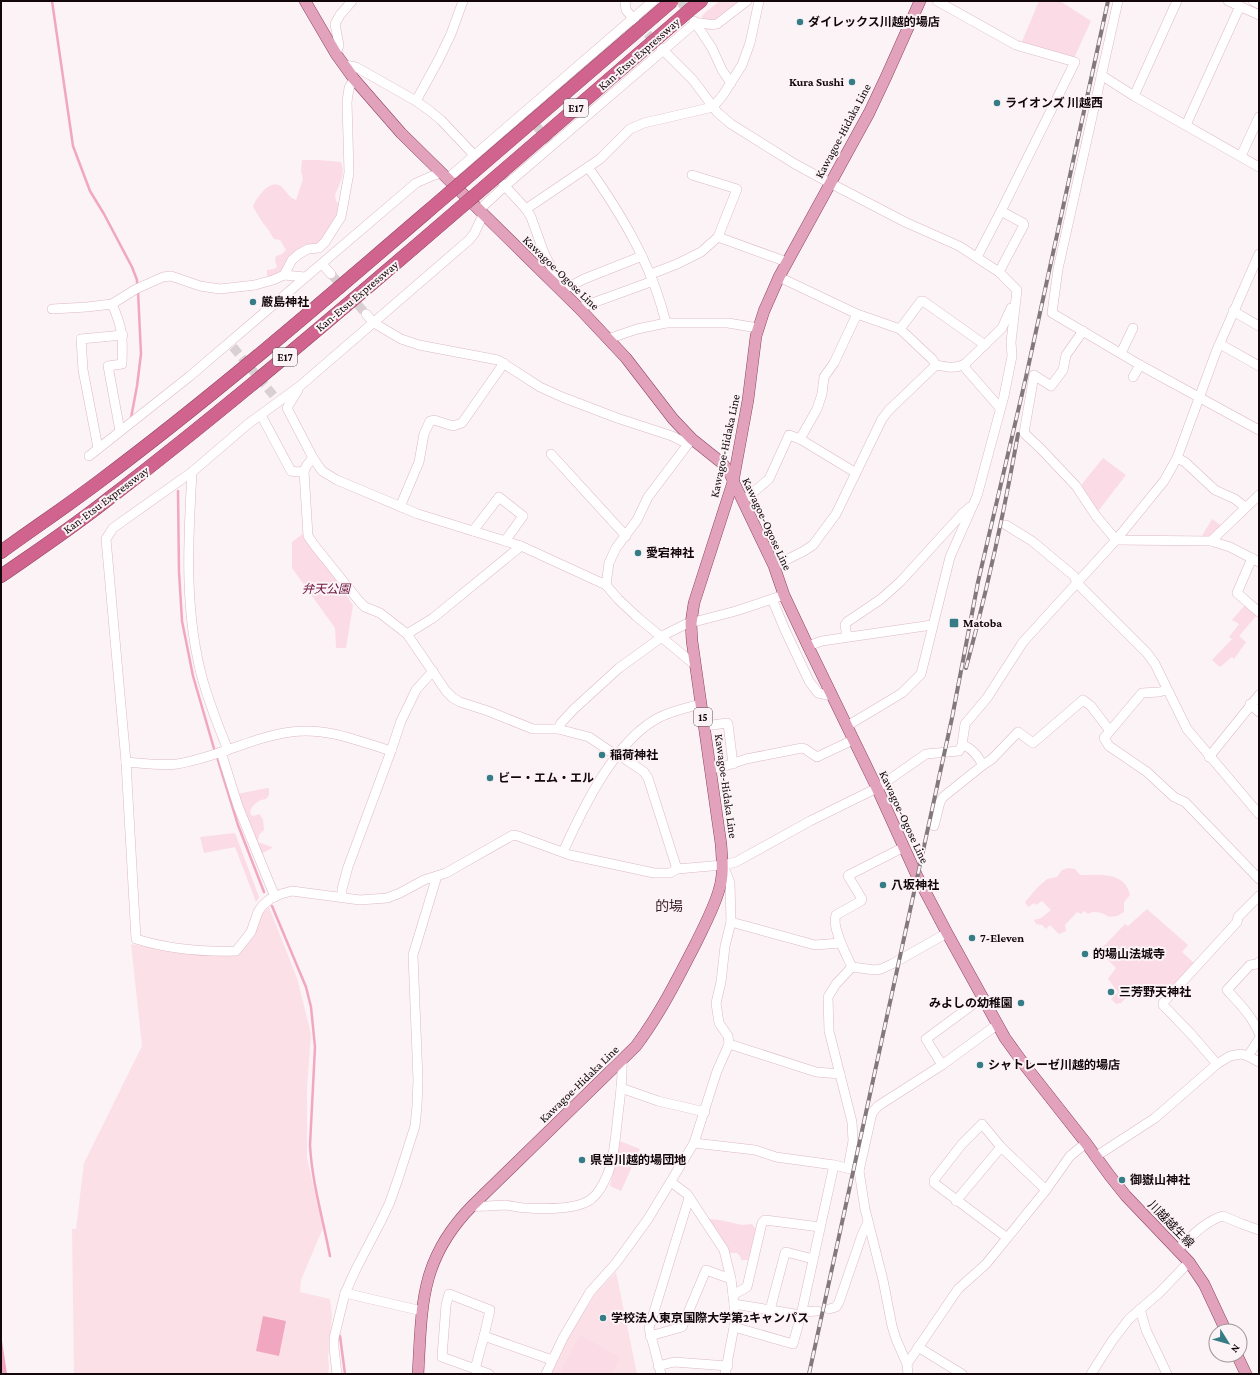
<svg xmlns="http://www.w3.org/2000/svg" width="1260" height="1375" viewBox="0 0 1260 1375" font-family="'Crimson Pro','Noto Sans JP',serif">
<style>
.built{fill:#fce0e8}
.green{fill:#fbdce6}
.water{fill:#f2a7c1}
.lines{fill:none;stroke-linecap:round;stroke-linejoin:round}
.stream{stroke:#f2a7c1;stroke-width:2.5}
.minor-tunnel{stroke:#d8d0d2;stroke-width:9;stroke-dasharray:9 4.5;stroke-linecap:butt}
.minor-casing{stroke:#deb9c5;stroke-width:10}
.major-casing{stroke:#8e4360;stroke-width:12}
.highway-casing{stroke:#8e4360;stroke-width:14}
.minor{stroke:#fff;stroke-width:9}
.major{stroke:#e3a2bb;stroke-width:11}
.highway{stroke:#d1648e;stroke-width:13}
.rail-casing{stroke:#83797c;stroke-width:4}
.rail{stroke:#fbf3f5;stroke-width:2.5;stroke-dasharray:8;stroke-linecap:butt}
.highway-bridge-casing{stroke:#8e4360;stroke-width:14;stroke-linecap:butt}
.highway-bridge{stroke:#d1648e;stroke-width:13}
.poi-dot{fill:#357c86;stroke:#fbf3f5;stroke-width:1.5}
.labels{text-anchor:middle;stroke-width:4;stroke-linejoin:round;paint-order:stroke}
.shield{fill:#fbf3f5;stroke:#594e51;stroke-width:1}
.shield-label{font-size:11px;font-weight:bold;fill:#13070b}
.poi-label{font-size:12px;font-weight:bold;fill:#13070b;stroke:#fbf3f5;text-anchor:start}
.street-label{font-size:12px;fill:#13070b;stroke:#fbf3f5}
.park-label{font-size:12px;font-style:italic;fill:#6a143c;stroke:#fbf3f5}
.quarter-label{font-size:14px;fill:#3d212b;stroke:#fbf3f5}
</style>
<rect width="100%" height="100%" fill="#fbf3f5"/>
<g class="built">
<polygon points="269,907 297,978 311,1034 307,1087 307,1158 323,1228 301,1280 300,1292 330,1299 332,1316 328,1357 329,1367 328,1374 74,1374 72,1229 76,1229 84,1163 142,1046 131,944 176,952 238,955 255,933 259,917"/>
<polygon points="616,1272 637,1374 549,1374 565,1342 596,1293"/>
</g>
<g class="green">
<path d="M720,1H741L714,22L705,20L702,18V16C707,10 714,6 720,1Z"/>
<polygon points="1039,1 1060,1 1091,21 1074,58 1060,53 1059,54 1021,44"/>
<path d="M302,160H319L341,162C346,174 339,185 335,195L336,201L340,206L338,217L327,236L282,274L269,279L267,275V270L274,269L277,267L275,261L276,256L282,254L286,250L280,240L274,239C271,235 270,231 267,228C261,221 257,214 253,206C257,197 271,177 282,187C287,192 289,198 296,200L303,179L301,171Z"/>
<polygon points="1103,458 1126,475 1096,514 1082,489 1082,484"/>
<polygon points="1212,519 1222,526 1211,536 1202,536"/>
<polygon points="304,533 353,605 346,648 336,648 335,628 292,568 292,542"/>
<polygon points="1245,605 1257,615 1239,636 1246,642 1234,659 1232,657 1220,667 1212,660 1232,639 1229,637 1239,624 1232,620"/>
<path d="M267,788H269V795L266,799C260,799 251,805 250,812L251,815L254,816L259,814L263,819L264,830L259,835L258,842L272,847V848L261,854L237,794Z"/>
<polygon points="235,833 259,897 256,902 235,847 204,853 200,837"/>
<path d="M1068,868L1075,869L1080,875C1099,875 1125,871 1130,895L1124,902V912L1117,916L1109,917C1103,913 1095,910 1088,914L1084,911L1081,914L1077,912L1065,925L1066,931L1059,934L1050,925L1046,929L1042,925L1036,924L1034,920L1041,918L1051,910L1042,901L1036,905L1034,903L1028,907L1025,902L1037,888L1047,879L1057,877L1062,870Z"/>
<polygon points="1147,909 1188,945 1182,952 1194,963 1162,999 1146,984 1140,991 1138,990 1131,998 1128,996 1121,1003 1116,1004 1111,999 1118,992 1108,979 1116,968 1099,951 1125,924 1128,926"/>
<polygon points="620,1141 640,1149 621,1191 610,1186"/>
<polygon points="710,1219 720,1220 742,1225 752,1224 756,1229 748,1260 741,1260 740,1256 737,1253 730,1253 726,1249 723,1241 710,1224"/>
<path d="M462,1225C449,1243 438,1266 432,1288C426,1314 426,1347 425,1374H422L429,1291L446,1245Z"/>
<polygon points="580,1335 620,1357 611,1374 559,1374"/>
</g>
<g class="water">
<polygon points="263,1316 286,1321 279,1356 256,1351"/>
<polygon points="1,1334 7,1374 1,1374"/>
</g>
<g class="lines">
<g class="stream">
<polyline points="52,1 73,146 90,191 104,214 132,267 137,280 137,286"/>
<polyline points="131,418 137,386 141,354 138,291"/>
<polyline points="178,491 179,572 182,621 193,676 215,752"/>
<polyline points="217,757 238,825 264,892"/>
<path d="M272,906L306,987L311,1007L315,1047L310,1145C312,1183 323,1219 330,1256"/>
<polyline points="340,1336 345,1374"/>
</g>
<g class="minor-tunnel">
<polyline points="680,1 691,16"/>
<polyline points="638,24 658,45"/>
<polyline points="526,114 551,143"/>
<polyline points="331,274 366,314"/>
<polyline points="233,347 274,396"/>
</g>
<g class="minor-casing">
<g id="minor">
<polyline points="626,1 625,2 626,10 635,21"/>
<polyline points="937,1 1016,45 1075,62 1001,211 977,257"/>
<polyline points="1118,1 1058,269 1052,313 1140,365 1259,430"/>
<polyline points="1228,1 1259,15"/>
<polyline points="1253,1 1259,4"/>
<polyline points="694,21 712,48 722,70 731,83"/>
<polyline points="661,48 693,80 717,112 731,124 795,164 830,183 905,222 959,246 999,272 1017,290 1011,342 1012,356 1004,396 977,496 950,557 921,674 902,693 847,726"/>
<polyline points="336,54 339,45 335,24 340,15 352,1"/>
<polyline points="345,65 356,67 416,101 430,111 441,120 474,155"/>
<polyline points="1101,75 1134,96 1259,167"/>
<polyline points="1134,96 1177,1"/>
<polyline points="416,101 439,59 451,34 463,1"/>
<polyline points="1186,125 1240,6"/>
<polyline points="1241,156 1259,117"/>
<path d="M588,167C622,215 652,265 666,323"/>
<polyline points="692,175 737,189 718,237 787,262"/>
<polyline points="447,179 653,1"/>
<polyline points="503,184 526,209 531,217 544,253 556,277 556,286"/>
<polyline points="526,209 600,159 630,129 644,123 713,107 723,95 742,65 750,43 759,1"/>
<path d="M479,210L505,186L695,23C703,22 709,26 717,24L747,1"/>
<path d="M483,215L474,234L469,240L300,386L248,424L192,472L113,528L106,539L126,762L136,939C168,949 202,952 236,951L251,932L258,912L262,906L270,899L281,894L292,891L360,900L387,898L400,893L424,880L446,873L513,835L518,836L570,855L654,873H670L677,869L723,865L736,862L810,821L877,788L926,754L959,751L962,745L965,724L987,698L1023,642L1116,540L1164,481L1177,458L1216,352L1259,254"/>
<polyline points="322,264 331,274"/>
<polyline points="999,272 1024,225 1023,223 1001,211"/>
<polyline points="651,274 677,264 701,252 718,237"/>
<polyline points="284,275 292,260 299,254 308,249 319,248 325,242 341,217 349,173 347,102 349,88 354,79"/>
<polyline points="779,277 857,314 900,329 932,359 936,365"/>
<polyline points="561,291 584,279 642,256"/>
<path d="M112,304C123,329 123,337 122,364L108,366L120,431"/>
<polyline points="579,308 653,281"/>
<polyline points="52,309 87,307 112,304 136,289 163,277 171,276 200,286 220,289 255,285 273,280 284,275 305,277"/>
<polyline points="1233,311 1259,326"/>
<polyline points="366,314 374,323 401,339 419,345 498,360 540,387 562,397 617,418 672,436 688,444"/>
<polyline points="900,329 921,301 923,301 985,345"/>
<polyline points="1083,331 1066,355 1063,370 1051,386 1034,375 1024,433 1041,449 1076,486 1096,516 1116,540 1211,541 1230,547 1259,562"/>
<polyline points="608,339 637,329 666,323 728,323 758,328"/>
<polyline points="1220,344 1259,366"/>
<polyline points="1121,353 1133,328"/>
<polyline points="965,364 966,369 1000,408"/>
<polyline points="1133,377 1140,365"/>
<polyline points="298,390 287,408 313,458 322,471 337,480 418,514 521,546 606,585 618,599 636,616 695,665"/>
<polyline points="261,415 291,471 298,472 304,471"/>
<polyline points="800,439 817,409 822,394 824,377 834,363 857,314"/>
<polyline points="98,448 83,370 81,339 123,335"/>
<polyline points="551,454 626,536"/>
<polyline points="89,456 190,376 416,183 432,176 441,173"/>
<polyline points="313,458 307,465 304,471 308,536 315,546 359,601 365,607 380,613 407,634 446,691 453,698 460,702 488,711 533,729 558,729 589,737 617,756"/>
<polyline points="1177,458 1185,462 1215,490 1235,499 1245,507"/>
<path d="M192,472C188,541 184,613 203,681C210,705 219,728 228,750"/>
<polyline points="743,501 769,479 789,435 800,439 856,473"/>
<polyline points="400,507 419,462 424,434 430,421 434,420 453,426 462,423 504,363"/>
<polyline points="1006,525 1032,541 1074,576 1077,583 1147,653 1155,664 1187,729 1259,814"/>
<polyline points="473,531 499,497 523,516 505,541"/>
<polyline points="1211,541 1259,495"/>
<polyline points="1252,558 1237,593 1259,612"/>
<path d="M774,566L804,551L813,545L836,514L882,419L889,410L936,365C946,367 955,369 965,364L1002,328L1011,308"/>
<polyline points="606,585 609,563 616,548 637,520 648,497 691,440"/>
<polyline points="772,599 785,630 809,681 818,693 832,696"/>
<polyline points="407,634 433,618 521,546"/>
<polyline points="847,637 845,625 847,622 881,599 900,582 962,514 970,507"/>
<polyline points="808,646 822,641 932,625"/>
<polyline points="1167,690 1159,692 1142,693 1104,738 1109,746 1147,772 1174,797 1185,802 1259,879"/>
<polyline points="1250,704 1259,712"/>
<polyline points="705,726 727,723 728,724 733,764"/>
<polyline points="558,729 561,723 574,709 619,668 666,634 686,624 736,611 784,595"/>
<polyline points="221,752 238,806 275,897"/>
<polyline points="618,754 644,772 648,778 677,869"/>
<polyline points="1209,757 1259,695"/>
<path d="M126,762C141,763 163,766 177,764C216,758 252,737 291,732C326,727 359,741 391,751"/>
<polyline points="983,765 992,759 1018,732 1033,743 1083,700 1091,706 1110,731"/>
<polyline points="711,769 722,767 746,759 802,748 805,749 817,757 853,740"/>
<path d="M934,826L940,802L943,797L983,765C978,757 973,748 962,745"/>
<path d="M904,847L849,875L848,876L862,899L861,901L836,915C831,927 847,956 852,967L875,970L881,969L892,964L947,933"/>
<path d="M563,852C583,808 614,742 658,718C671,711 686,708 701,704"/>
<polyline points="342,897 342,889 348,867 391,751 401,721 416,690 433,671"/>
<polyline points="731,922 815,945 841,943"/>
<path d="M1259,962L1257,964L1250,965L1227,990C1239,1003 1252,1016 1259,1033"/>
<polyline points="729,1044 816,1072 840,1074"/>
<polyline points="1248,1056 1259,1039"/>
<polyline points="1217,1064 1191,1034 1163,1005 1163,1003 1237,922 1238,917 1259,896"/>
<polyline points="942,1065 926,1039 983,997"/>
<polyline points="621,1088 658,1101 705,1112"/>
<polyline points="694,1143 755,1150 776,1157 834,1165 859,1171 865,1209 883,1280 892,1326 896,1339 907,1364 908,1374"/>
<polyline points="1095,1157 1155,1118 1217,1064 1230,1056 1241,1054 1248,1056 1259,1062"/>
<polyline points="848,1168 853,1141 852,1122 829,1031 828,997 836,984 852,967"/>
<polyline points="859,1171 872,1113 878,1106 942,1065 998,1024"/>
<polyline points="671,1182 687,1194 724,1250 731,1279 734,1304 734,1327 725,1374"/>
<polyline points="956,1201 1001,1147"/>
<path d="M472,1206C483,1207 494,1205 505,1205C513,1206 520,1208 527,1208C544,1209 575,1210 590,1200C600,1193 608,1176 611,1164C615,1148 616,1132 618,1115C620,1097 623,1079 622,1061"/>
<polyline points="1006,1237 934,1183 934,1180 962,1144 982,1124 1001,1147 1046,1190"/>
<path d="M1178,1249C1191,1237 1205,1221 1223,1216L1242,1224L1259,1230"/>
<polyline points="345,1293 422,1311"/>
<polyline points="733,1295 747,1287 762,1223 765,1220 820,1227"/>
<polyline points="734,1304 801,1315"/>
<polyline points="829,1309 836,1307 839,1302 862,1235 868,1222"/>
<polyline points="1140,1309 1146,1330 1167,1374"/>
<polyline points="770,1310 785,1253 786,1252 813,1259"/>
<polyline points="802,1312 817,1311"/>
<polyline points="734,1327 793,1344 801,1315 834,1165"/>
<polyline points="650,1336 682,1327 706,1270 731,1279"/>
<polyline points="918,1347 962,1374"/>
<polyline points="907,1364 958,1289 986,1264 1046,1190 1070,1156 1086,1143"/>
<polyline points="658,1366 674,1362 728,1366"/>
<polyline points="475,1369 484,1336"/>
<polyline points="337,1374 334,1348 334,1338 345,1293 356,1269 380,1223 390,1202 399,1176 415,1126 417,1106 418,1080 413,955 437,876"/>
<polyline points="489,1374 442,1357 446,1305 449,1294 490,1310 484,1336 552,1360"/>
<polyline points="546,1374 563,1338 590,1292 616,1263 648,1219 694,1143 717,1071 729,1044 728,1036 719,1023 716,1003 721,982 725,946 731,922 730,883 723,865"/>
<polyline points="661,1374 649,1328 689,1198"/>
<polyline points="1091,1374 1112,1341 1129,1319 1159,1293 1189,1262"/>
</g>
</g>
<g class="major-casing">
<g id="major">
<polyline points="305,1 336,54 354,79 401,133 579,308 626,358 673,419 692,439 722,463 729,472 774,566 784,595 808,646 877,788 917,876 947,933 1005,1038 1023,1063 1086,1143 1110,1176 1126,1196 1189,1262 1204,1284 1226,1331"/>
<polyline points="1237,1355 1246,1374"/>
<path d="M418,1374C422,1304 420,1259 472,1206L636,1046C660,1014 678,978 696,943C704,926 714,908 719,890C724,875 722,859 721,844L692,641L691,623L694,603L733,482L748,400L756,336L764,311L779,277L869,113L886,77L920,1"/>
</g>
</g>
<g class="highway-casing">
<g id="highway">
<polyline points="692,8 701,1"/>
<path d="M1,552C34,528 67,506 100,481C220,391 334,292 448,194"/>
<path d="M1,576C37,551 73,527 107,500C228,407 344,308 460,208"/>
</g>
</g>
<use href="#minor" class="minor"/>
<use href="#major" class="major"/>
<use href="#highway" class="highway"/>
<g class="rail-casing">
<g id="rail">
<path d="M966,668C987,591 1004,513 1018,434"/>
<polyline points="809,1374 952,718 978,582 1026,377 1108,1"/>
</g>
</g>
<use href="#rail" class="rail"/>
<g class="highway-bridge-casing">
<g id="highway-bridge">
<polyline points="448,194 672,1"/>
<polyline points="460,208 692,8"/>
</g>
</g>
<use href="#highway-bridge" class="highway-bridge"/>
</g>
<g class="poi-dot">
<circle cx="800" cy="22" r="4"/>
<circle cx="852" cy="82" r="4"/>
<circle cx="997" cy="103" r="4"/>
<circle cx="253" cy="302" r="4"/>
<circle cx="638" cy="553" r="4"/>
<rect x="949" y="618" width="10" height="10" rx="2"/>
<circle cx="602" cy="755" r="4"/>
<circle cx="490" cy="778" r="4"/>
<circle cx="883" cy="885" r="4"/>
<circle cx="972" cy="938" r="4"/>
<circle cx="1085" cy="954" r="4"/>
<circle cx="1111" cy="992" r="4"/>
<circle cx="1021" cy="1003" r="4"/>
<circle cx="980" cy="1065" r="4"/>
<circle cx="582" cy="1160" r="4"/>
<circle cx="1122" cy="1180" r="4"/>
<circle cx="603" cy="1318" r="4"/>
</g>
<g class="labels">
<g class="shield">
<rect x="564" y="99" width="24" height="18" rx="3"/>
<rect x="273" y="348" width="24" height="18" rx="3"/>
<rect x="694" y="708" width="18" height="18" rx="3"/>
</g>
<g class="shield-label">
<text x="576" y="112">E17</text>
<text x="285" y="361">E17</text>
<text x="703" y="721">15</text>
</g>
<g class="poi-label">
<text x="808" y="26">ダイレックス川越的場店</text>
<text x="844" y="86" text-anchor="end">Kura Sushi</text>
<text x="1005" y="107">ライオンズ 川越西</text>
<text x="261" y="306">厳島神社</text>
<text x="646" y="557">愛宕神社</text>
<text x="963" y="627">Matoba</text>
<text x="610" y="759">稲荷神社</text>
<text x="498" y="782">ビー・エム・エル</text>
<text x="891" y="889">八坂神社</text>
<text x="980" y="942">7-Eleven</text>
<text x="1093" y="958">的場山法城寺</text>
<text x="1119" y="996">三芳野天神社</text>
<text x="1013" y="1007" text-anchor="end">みよしの幼稚園</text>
<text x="988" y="1069">シャトレーゼ川越的場店</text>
<text x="590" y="1164">県営川越的場団地</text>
<text x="1130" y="1184">御嶽山神社</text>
<text x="611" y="1322">学校法人東京国際大学第2キャンパス</text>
</g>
<g class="street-label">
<text transform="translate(639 54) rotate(-41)" y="4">Kan-Etsu Expressway</text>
<text transform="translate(843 131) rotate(-62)" y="4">Kawagoe-Hidaka Line</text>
<text transform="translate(561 273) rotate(44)" y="4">Kawagoe-Ogose Line</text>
<text transform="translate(357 296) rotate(-40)" y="4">Kan-Etsu Expressway</text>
<text transform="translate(725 446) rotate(-78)" y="4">Kawagoe-Hidaka Line</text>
<text transform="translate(106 500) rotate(-37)" y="4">Kan-Etsu Expressway</text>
<text transform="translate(767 524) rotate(65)" y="4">Kawagoe-Ogose Line</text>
<text transform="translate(726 786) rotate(82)" y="4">Kawagoe-Hidaka Line</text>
<text transform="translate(904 817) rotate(65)" y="4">Kawagoe-Ogose Line</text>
<text transform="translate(579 1084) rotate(-44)" y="4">Kawagoe-Hidaka Line</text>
<text transform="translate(1171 1224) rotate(46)" y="4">川越越生線</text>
</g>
<g class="park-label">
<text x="326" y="593">弁天公園</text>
</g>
<g class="quarter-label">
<text x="669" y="911">的場</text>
</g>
</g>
<rect width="1260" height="1375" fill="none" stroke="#13070b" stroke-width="4"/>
<g transform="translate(1228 1343) rotate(127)"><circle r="19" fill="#fbf3f5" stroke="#9e9597"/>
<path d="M0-3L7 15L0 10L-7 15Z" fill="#357c86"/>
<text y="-6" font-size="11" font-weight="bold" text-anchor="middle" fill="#13070b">N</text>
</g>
</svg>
